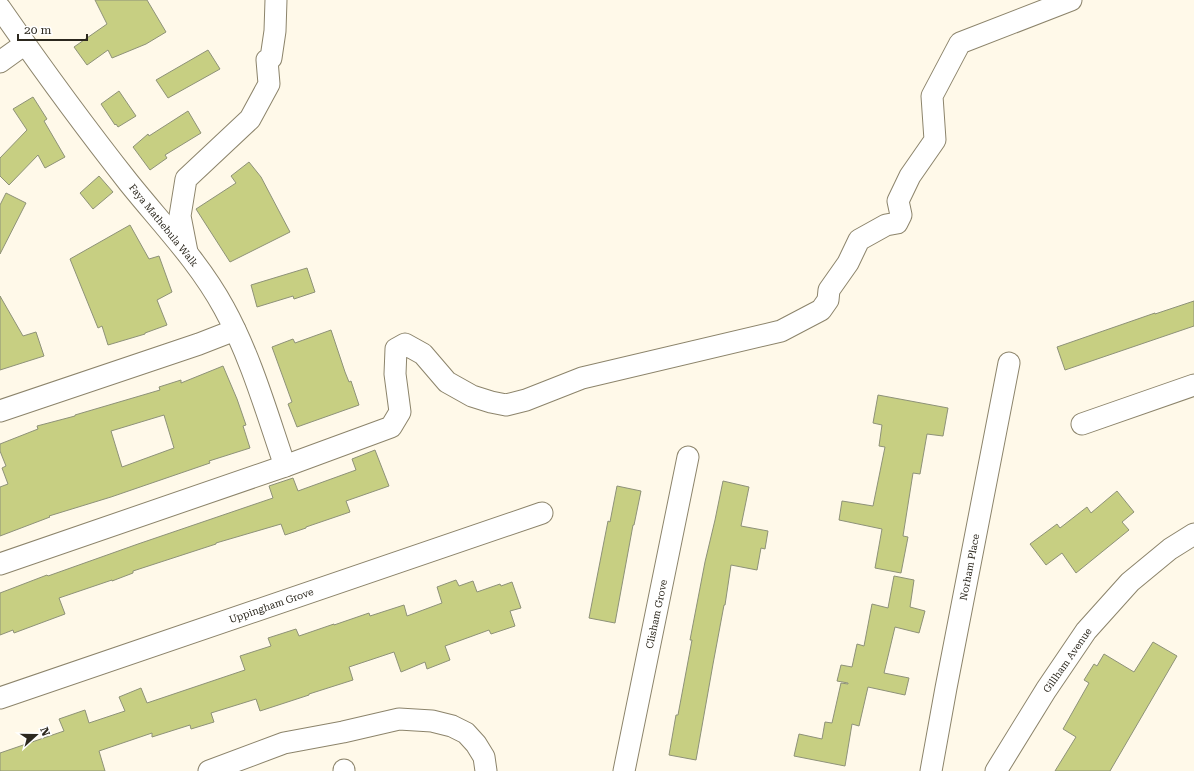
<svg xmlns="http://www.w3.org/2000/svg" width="1194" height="771" viewBox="0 0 1194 771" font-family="'Roboto Serif',serif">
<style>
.building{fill:#c7cf82;stroke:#8e9278;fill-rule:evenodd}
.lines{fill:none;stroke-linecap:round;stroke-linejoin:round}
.street-casing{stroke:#8c846b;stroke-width:23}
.street{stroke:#fff;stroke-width:21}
.labels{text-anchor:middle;stroke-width:4;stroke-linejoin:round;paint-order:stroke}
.street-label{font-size:10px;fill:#2c281e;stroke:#fff}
</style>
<rect width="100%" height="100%" fill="#fff9e9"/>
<g class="building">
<polygon points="95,0 147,0 166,32 146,44 112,58 108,50 87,65 74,47 107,24"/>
<polygon points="208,50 220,69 168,98 156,80"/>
<polygon points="119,91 136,116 118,127 116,124 115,125 101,104"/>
<polygon points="33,97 47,119 44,121 65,157 45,168 38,155 9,185 0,176 0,158 27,130 13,109"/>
<polygon points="188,111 201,133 165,155 167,158 150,170 133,147 148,134 149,136"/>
<polygon points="249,162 261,177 290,232 230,262 196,209 236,183 231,176"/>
<polygon points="99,176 113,192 93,209 80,193"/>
<polygon points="6,193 26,203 0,254 0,205"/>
<polygon points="130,225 149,259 159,256 172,292 157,300 167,325 145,333 145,334 108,345 102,326 98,328 70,259"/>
<polygon points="307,268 315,292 294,299 293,296 257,307 251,285"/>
<polygon points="0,296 23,336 36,332 44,356 0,370"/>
<polygon points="1194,301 1194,326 1065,370 1057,347 1155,313 1155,314"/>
<polygon points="331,330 345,372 349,382 351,381 359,405 297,427 288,404 292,402 272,347 293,339 295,343"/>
<path d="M223,366L237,399L246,425L243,426L250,448L209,461L210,463L111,497L49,516L50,517L0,536V487L8,484L2,468L6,466L0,451V444L38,429L37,426L75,416V415L160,390L159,387L181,380V383ZM164,415L174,448L122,467L111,431Z"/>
<polygon points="878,395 948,408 943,436 927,434 920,474 913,473 903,536 908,537 901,573 875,568 882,529 839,520 842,501 873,506 885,447 879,446 882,425 873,423"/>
<polygon points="375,450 389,486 346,501 350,512 306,527 306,528 285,535 281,524 216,543 216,544 133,571 133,573 112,581 112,580 59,598 65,614 14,633 13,630 0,635 0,593 47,575 48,576 138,544 273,498 269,486 293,478 298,491 356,470 352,459"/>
<polygon points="723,481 749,487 741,526 768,531 765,549 761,548 757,570 731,565 725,605 724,605 713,664 696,760 669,755 676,715 678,715 692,640 690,640 705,562 715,520"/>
<polygon points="617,486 641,491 634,525 633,525 615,623 589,618 608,521 610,522"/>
<polygon points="1117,491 1134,512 1122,522 1129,530 1076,573 1062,553 1046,565 1030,544 1057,524 1060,528 1087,507 1091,513"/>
<polygon points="894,576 914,580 910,607 925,611 919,633 895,627 884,673 909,678 905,695 868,687 859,726 852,724 845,766 794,756 799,734 822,739 825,722 832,723 841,683 848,684 848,683 837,681 841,665 852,667 857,644 864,646 872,604 888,608"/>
<polygon points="456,580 459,586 473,581 477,592 500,584 501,586 512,582 521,608 510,611 515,626 491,634 489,630 445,646 450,660 427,669 425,662 401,672 394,652 349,667 353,680 309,694 309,695 260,711 256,699 211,713 214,722 191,729 190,725 152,737 152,733 99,751 105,771 0,771 0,753 64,731 59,719 85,710 89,723 125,711 119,697 141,688 147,703 245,670 240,656 271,646 268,638 296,629 299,636 334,624 334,625 369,613 370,616 404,605 407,616 442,603 437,587"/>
<polygon points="1153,642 1177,656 1110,771 1055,771 1076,737 1063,729 1089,683 1084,680 1094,664 1097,666 1104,654 1134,672"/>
</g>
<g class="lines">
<g class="street-casing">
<g id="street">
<path d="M0,8C41,67 84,126 129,183C162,224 199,262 224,308C251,357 267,414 285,466"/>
<polyline points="0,62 25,44"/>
<polyline points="187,252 180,216 186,179 250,119 269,84 267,60 271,58 275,31 276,0"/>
<polyline points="0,411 199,344 235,330"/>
<polyline points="1082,424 1194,385"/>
<polyline points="0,564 285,466 391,427 400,412 395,374 396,349 405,344 423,354 447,382 472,396 491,402 506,405 526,400 582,378 781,331 821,310 828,300 829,290 848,263 859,240 886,225 897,223 901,215 898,201 910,176 935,140 932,96 960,43 1071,0"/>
<polyline points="0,698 542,513"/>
<polyline points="209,771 284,743 343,732 399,719 432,721 452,726 466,733 476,744 484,757 486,771"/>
<polyline points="344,771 344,770"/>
<polyline points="624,771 688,457"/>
<polyline points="931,771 946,688 1009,363"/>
<polyline points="996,771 1046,690 1086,631 1130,582 1170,549 1194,534"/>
</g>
</g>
<use href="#street" class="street"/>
</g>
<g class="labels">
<g class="street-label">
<text transform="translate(164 225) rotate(51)" y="4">Faya Mathebula Walk</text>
<text transform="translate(969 567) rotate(-79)" y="4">Norham Place</text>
<text transform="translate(271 605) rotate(-19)" y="4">Uppingham Grove</text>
<text transform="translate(656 614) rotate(-78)" y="4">Clisham Grove</text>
<text transform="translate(1067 660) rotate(-55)" y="4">Gillham Avenue</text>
</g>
</g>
<g transform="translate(36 735) rotate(69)" stroke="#ffffff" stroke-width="3" paint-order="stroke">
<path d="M0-3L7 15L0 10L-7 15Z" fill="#2c281e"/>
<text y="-6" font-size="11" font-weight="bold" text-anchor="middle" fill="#2c281e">N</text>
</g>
<path d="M18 34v6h69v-6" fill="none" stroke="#2c281e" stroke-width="2"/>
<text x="24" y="34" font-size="12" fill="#2c281e" stroke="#ffffff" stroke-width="3" paint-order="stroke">20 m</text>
</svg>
